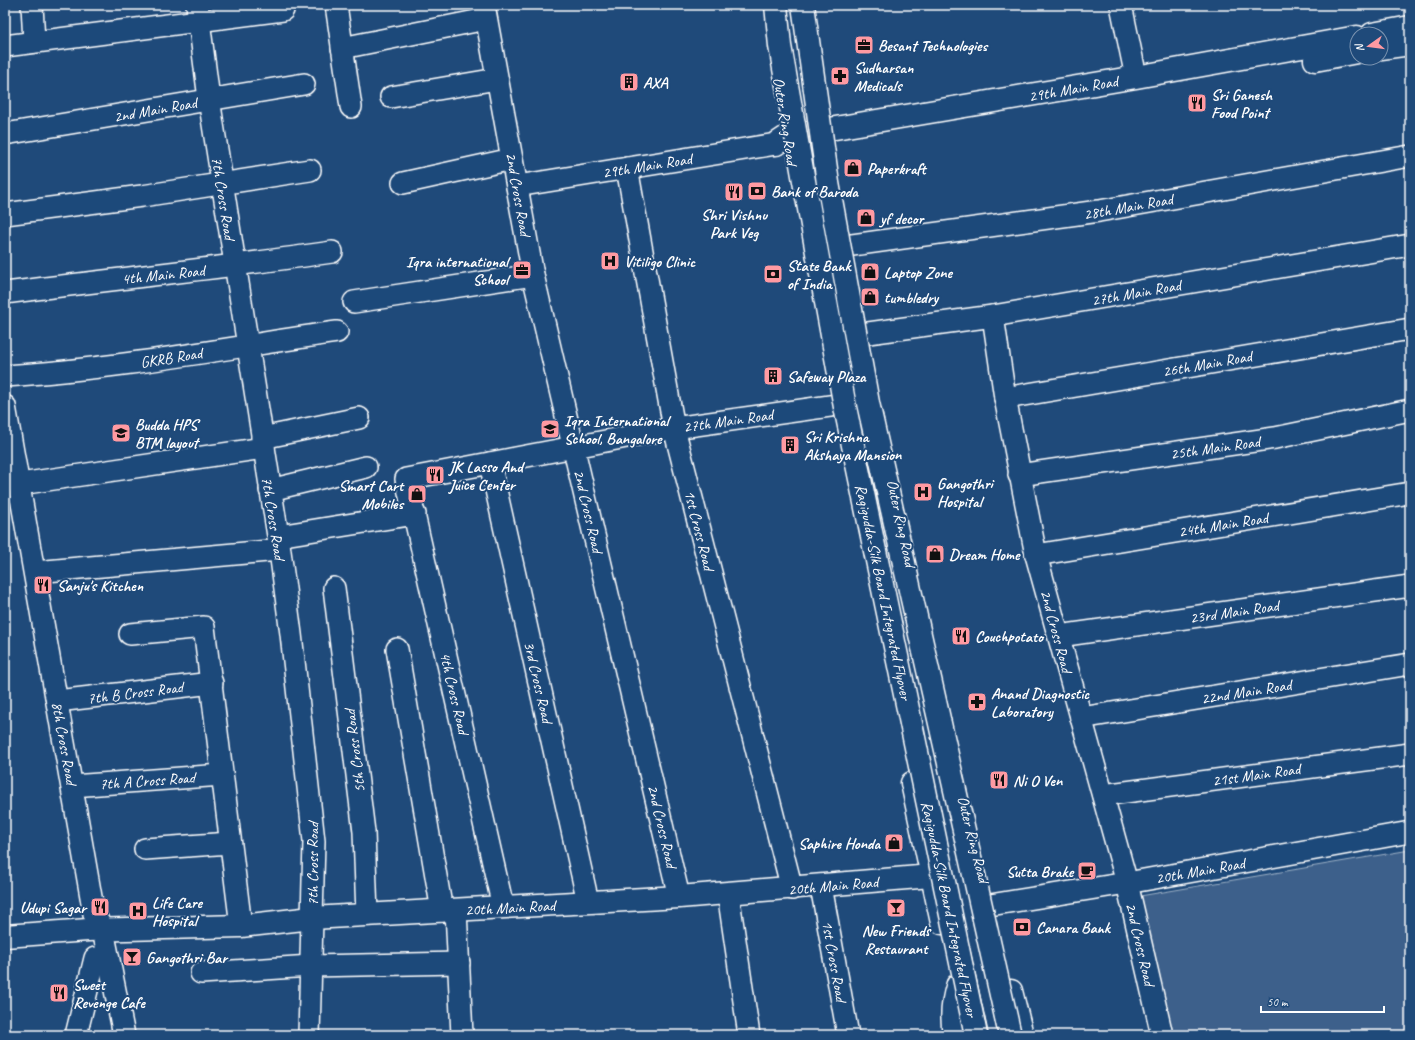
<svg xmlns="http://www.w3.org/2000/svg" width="1415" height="1040" viewBox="0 0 1415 1040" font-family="Caveat,sans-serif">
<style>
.pitch{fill:#3c618b;stroke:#9eb0c5}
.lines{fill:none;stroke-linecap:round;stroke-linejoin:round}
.minor-casing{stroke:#fff;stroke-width:24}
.major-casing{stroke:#fff;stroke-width:25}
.highway-casing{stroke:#fff;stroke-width:25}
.minor{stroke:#1f4a7a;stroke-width:21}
.major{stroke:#1f4a7a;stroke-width:22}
.highway{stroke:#1f4a7a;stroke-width:22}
.rail-casing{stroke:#fff;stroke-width:4.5}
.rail{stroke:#1f4a7a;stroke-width:3;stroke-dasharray:9;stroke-linecap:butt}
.major-bridge-casing{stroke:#fff;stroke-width:25;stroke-linecap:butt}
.major-bridge{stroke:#1f4a7a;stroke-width:22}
.labels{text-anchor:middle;stroke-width:4;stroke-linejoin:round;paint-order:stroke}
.poi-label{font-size:16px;font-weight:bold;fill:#fff;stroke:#1f4a7a;text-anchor:start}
.street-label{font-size:16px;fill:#fff;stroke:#1f4a7a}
</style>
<rect width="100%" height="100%" fill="#1f4a7a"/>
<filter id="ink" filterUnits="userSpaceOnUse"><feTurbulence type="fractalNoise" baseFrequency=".025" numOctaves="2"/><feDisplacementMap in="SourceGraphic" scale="8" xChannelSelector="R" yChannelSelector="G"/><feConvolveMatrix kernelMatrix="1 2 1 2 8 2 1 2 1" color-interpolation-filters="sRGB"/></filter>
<g filter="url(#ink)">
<polygon class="pitch" points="1410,850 1410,1035 1170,1035 1140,896"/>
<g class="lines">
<g class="minor-casing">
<g id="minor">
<polyline points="32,5 34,42"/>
<polyline points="197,5 209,99 278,536 291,634 314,841 309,1035"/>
<polyline points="336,5 351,107"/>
<polyline points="484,5 533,275 679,897"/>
<polyline points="1121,5 1136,77"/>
<polyline points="5,46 283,10"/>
<polyline points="342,48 486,19"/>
<polyline points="391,97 497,79"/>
<polyline points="5,134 304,84"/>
<polyline points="627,168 674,428 792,889"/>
<polyline points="403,183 512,159"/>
<polyline points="517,186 776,144"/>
<polyline points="5,214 142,196 310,170"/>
<polyline points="845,246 1099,211 1410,156"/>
<path d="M5,293C114,279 223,268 332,252"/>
<polyline points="354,302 533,275"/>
<polyline points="993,316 1005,398 1036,555 1127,883 1162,1035"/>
<polyline points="861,334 993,316 1410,245"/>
<path d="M5,376C116,369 227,348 337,332"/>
<polyline points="1005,398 1410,329"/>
<polyline points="5,406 94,914 103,930 124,1035"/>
<polyline points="262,438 359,418"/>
<polyline points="490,463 588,902"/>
<polyline points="1019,475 1275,438 1410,410"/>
<polyline points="20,484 264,448"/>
<polyline points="270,490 366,467"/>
<polyline points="278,536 415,514"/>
<polyline points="1036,555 1410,493"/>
<polyline points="35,572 279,550"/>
<polyline points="334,588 364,832 367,915"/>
<polyline points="130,634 204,627 241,926"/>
<polyline points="1059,636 1410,586"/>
<polyline points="397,649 442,911"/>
<polyline points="57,701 212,683"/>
<polyline points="1081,718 1410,664"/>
<polyline points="72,786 222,775"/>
<polyline points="1103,795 1410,754"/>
<polyline points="145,849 230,843"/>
<polyline points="821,886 848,1035"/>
<polyline points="728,893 749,1035"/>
<polyline points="990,905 1127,883 1410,832"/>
<polyline points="503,907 406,479 674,428 837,405"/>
<polyline points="456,910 462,1035"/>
<polyline points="201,973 311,966 459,963"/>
<polyline points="76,1035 95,958"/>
<path d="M954,1035C950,1018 952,1001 957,985"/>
</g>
</g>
<g class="major-casing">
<g id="major">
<polyline points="1372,34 1410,27"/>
<polyline points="1381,48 1410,44"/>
<polyline points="1315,60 1357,52"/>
<polyline points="776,144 788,136 1136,77 1357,37"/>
<polyline points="5,936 88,930 241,926 312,918 679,897 931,876"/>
</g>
</g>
<g class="highway-casing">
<g id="highway">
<polyline points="912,783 942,923"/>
<polyline points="1011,991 1022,1035"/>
</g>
</g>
<use href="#minor" class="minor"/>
<use href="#major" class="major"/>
<use href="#highway" class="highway"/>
<g class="rail-casing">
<g id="rail">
<polyline points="783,5 789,51 811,180 863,472 987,1035"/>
<polyline points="795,5 820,182 861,407 1000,1035"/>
</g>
</g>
<use href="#rail" class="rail"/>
<g class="major-bridge-casing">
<g id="major-bridge">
<polyline points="776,5 780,46 804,181 845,407 976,1035"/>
<polyline points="803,5 828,183 868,403 1010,1035"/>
</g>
</g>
<use href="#major-bridge" class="major-bridge"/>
</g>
</g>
<defs>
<g id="office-square" transform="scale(1)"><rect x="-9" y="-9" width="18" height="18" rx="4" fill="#ff9aa2" stroke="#1f4a7a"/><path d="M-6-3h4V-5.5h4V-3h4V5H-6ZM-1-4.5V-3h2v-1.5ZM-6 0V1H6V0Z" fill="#111"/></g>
<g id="pharmacy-square" transform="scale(1)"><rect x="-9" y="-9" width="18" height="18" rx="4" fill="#ff9aa2" stroke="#1f4a7a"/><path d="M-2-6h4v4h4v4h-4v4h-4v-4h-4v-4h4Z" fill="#111"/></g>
<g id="building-square" transform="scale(1)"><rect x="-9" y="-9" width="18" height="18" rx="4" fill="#ff9aa2" stroke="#1f4a7a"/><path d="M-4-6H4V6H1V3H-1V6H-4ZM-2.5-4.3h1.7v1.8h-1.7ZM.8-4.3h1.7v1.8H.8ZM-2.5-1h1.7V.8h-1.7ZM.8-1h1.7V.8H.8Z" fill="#111"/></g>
<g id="restaurant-square" transform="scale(1)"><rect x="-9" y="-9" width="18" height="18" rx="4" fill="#ff9aa2" stroke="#1f4a7a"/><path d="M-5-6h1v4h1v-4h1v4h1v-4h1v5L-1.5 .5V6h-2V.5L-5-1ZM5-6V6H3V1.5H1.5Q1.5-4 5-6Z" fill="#111"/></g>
<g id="shop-square" transform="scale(1)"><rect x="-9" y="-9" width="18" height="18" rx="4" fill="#ff9aa2" stroke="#1f4a7a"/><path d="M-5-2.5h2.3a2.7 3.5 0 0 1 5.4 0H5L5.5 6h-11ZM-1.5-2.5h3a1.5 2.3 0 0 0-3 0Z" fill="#111"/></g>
<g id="bank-square" transform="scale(1)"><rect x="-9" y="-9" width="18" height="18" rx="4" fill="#ff9aa2" stroke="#1f4a7a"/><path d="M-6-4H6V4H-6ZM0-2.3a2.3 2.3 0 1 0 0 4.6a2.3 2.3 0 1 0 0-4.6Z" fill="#111"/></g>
<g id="hospital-square" transform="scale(1)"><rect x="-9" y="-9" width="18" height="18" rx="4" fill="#ff9aa2" stroke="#1f4a7a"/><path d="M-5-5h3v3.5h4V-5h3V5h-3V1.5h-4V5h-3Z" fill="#111"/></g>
<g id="university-square" transform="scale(1)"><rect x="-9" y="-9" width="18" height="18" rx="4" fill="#ff9aa2" stroke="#1f4a7a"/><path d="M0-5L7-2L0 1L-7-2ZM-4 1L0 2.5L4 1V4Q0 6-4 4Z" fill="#111"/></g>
<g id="school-square" transform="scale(1)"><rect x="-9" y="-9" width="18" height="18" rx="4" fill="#ff9aa2" stroke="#1f4a7a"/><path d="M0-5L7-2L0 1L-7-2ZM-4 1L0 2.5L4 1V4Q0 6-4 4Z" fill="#111"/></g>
<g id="cafe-square" transform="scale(1)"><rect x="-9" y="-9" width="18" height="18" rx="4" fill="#ff9aa2" stroke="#1f4a7a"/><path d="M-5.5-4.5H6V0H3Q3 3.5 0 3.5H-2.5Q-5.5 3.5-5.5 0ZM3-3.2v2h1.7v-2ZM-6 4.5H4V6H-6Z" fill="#111"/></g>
<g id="bar-square" transform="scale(1)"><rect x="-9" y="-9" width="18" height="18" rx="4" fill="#ff9aa2" stroke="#1f4a7a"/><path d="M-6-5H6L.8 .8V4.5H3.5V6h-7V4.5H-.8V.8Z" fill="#111"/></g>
</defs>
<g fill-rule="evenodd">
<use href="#office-square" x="864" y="45"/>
<use href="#pharmacy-square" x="840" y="76"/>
<use href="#building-square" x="629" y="82"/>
<use href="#restaurant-square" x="1197" y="103"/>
<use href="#shop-square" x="853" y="168"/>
<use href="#bank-square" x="757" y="191"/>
<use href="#restaurant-square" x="734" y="192"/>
<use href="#shop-square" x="866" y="218"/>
<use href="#hospital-square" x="610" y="261"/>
<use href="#office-square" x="522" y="270"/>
<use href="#shop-square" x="870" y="272"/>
<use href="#bank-square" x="773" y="274"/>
<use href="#shop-square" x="870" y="297"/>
<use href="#building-square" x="773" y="376"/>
<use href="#university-square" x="550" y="429"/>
<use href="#school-square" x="121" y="433"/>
<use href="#building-square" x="790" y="445"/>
<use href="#restaurant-square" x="435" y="475"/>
<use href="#hospital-square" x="923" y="492"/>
<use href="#shop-square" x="417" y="494"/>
<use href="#shop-square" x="935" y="554"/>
<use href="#restaurant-square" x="43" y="585"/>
<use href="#restaurant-square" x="961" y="636"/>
<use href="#pharmacy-square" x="977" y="702"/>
<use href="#restaurant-square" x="999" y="780"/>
<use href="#shop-square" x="894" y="843"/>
<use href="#cafe-square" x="1087" y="871"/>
<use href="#restaurant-square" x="100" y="907"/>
<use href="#bar-square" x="896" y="908"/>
<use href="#hospital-square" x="138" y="911"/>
<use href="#bank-square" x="1022" y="927"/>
<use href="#bar-square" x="132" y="957"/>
<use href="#restaurant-square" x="59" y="993"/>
</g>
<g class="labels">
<g class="poi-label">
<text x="878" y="51">Besant Technologies</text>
<text x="854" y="73">Sudharsan<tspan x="854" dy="18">Medicals</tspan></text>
<text x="643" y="88">AXA</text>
<text x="1211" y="100">Sri Ganesh<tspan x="1211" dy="18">Food Point</tspan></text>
<text x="867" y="174">Paperkraft</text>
<text x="771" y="197">Bank of Baroda</text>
<text x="734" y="220" text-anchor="middle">Shri Vishnu<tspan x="734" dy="18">Park Veg</tspan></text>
<text x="880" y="224">yf decor</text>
<text x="508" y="267" text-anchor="end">Iqra international<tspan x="508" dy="18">School</tspan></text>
<text x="624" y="267">Vitiligo Clinic</text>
<text x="787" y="271">State Bank<tspan x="787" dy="18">of India</tspan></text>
<text x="884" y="278">Laptop Zone</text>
<text x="884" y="303">tumbledry</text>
<text x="787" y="382">Safeway Plaza</text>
<text x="564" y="426">Iqra International<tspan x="564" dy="18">School, Bangalore</tspan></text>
<text x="135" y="430">Budda HPS<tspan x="135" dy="18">BTM layout</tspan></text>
<text x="804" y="442">Sri Krishna<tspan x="804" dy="18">Akshaya Mansion</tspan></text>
<text x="449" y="472">JK Lasso And<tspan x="449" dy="18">Juice Center</tspan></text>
<text x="937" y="489">Gangothri<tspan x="937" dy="18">Hospital</tspan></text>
<text x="403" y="491" text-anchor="end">Smart Cart<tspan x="403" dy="18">Mobiles</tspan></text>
<text x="949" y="560">Dream Home</text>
<text x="57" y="591">Sanju's Kitchen</text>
<text x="975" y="642">Couchpotato</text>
<text x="991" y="699">Anand Diagnostic<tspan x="991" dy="18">Laboratory</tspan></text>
<text x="1013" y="786">Ni O Ven</text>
<text x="880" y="849" text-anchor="end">Saphire Honda</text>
<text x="1073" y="877" text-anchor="end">Sutta Brake</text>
<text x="152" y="908">Life Care<tspan x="152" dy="18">Hospital</tspan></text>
<text x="86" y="913" text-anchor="end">Udupi Sagar</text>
<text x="1036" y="933">Canara Bank</text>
<text x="896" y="936" text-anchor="middle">New Friends<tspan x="896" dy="18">Restaurant</tspan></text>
<text x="146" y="963">Gangothri Bar</text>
<text x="73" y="990">Sweet<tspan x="73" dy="18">Revenge Cafe</tspan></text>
</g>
<g class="street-label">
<text transform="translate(1073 88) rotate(-10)" y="6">29th Main Road</text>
<text transform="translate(155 109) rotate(-10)" y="6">2nd Main Road</text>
<text transform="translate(786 121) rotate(81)" y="6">Outer Ring Road</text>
<text transform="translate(647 165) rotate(-9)" y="6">29th Main Road</text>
<text transform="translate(519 194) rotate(80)" y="6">2nd Cross Road</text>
<text transform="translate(224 198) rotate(81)" y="6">7th Cross Road</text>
<text transform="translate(1128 206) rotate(-10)" y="6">28th Main Road</text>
<text transform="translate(163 274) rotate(-6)" y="6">4th Main Road</text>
<text transform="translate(1136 292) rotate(-10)" y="6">27th Main Road</text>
<text transform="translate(171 357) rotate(-9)" y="6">GKRB Road</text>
<text transform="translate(1207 363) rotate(-10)" y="6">26th Main Road</text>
<text transform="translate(728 420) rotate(-8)" y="6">27th Main Road</text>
<text transform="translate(1215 447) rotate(-8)" y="6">25th Main Road</text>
<text transform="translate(589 511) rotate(77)" y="6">2nd Cross Road</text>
<text transform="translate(274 518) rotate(81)" y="6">7th Cross Road</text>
<text transform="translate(902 523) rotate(78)" y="6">Outer Ring Road</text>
<text transform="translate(1223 524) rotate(-9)" y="6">24th Main Road</text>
<text transform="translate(700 530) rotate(76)" y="6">1st Cross Road</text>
<text transform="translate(884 592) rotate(78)" y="6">Ragigudda-Silk Board Integrated Flyover</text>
<text transform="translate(1234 611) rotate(-8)" y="6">23rd Main Road</text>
<text transform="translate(1057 631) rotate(75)" y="6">2nd Cross Road</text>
<text transform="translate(539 682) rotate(77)" y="6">3rd Cross Road</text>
<text transform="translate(1246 691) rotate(-9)" y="6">22nd Main Road</text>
<text transform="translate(135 692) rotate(-7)" y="6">7th B Cross Road</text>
<text transform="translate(455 693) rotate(77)" y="6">4th Cross Road</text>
<text transform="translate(65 743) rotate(80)" y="6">8th Cross Road</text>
<text transform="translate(354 751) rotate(-97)" y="6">5th Cross Road</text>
<text transform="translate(1256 774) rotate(-8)" y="6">21st Main Road</text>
<text transform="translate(147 780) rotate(-4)" y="6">7th A Cross Road</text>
<text transform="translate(663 826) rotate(77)" y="6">2nd Cross Road</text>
<text transform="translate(974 839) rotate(76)" y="6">Outer Ring Road</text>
<text transform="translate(312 864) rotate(-90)" y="6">7th Cross Road</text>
<text transform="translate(1200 870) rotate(-10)" y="6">20th Main Road</text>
<text transform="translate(833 885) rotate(-5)" y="6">20th Main Road</text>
<text transform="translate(510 907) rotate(-3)" y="6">20th Main Road</text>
<text transform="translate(950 909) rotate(78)" y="6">Ragigudda-Silk Board Integrated Flyover</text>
<text transform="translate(1141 944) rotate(77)" y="6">2nd Cross Road</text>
<text transform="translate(835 961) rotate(80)" y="6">1st Cross Road</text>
</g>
</g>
<rect width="1415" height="1040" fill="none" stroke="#1f4a7a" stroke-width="20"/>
<rect x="10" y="10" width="1395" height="1020" fill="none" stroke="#fff" stroke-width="1.5" filter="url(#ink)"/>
<g transform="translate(1369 46) rotate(256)"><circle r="19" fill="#1f4a7a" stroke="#7992af"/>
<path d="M0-3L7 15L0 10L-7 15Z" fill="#ff9aa2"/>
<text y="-6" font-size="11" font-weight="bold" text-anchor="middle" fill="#ffffff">N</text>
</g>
<path d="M1261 1006v6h123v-6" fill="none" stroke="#ffffff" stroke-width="2"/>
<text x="1267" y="1006" font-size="12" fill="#ffffff" stroke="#1f4a7a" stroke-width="3" paint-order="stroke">50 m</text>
</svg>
